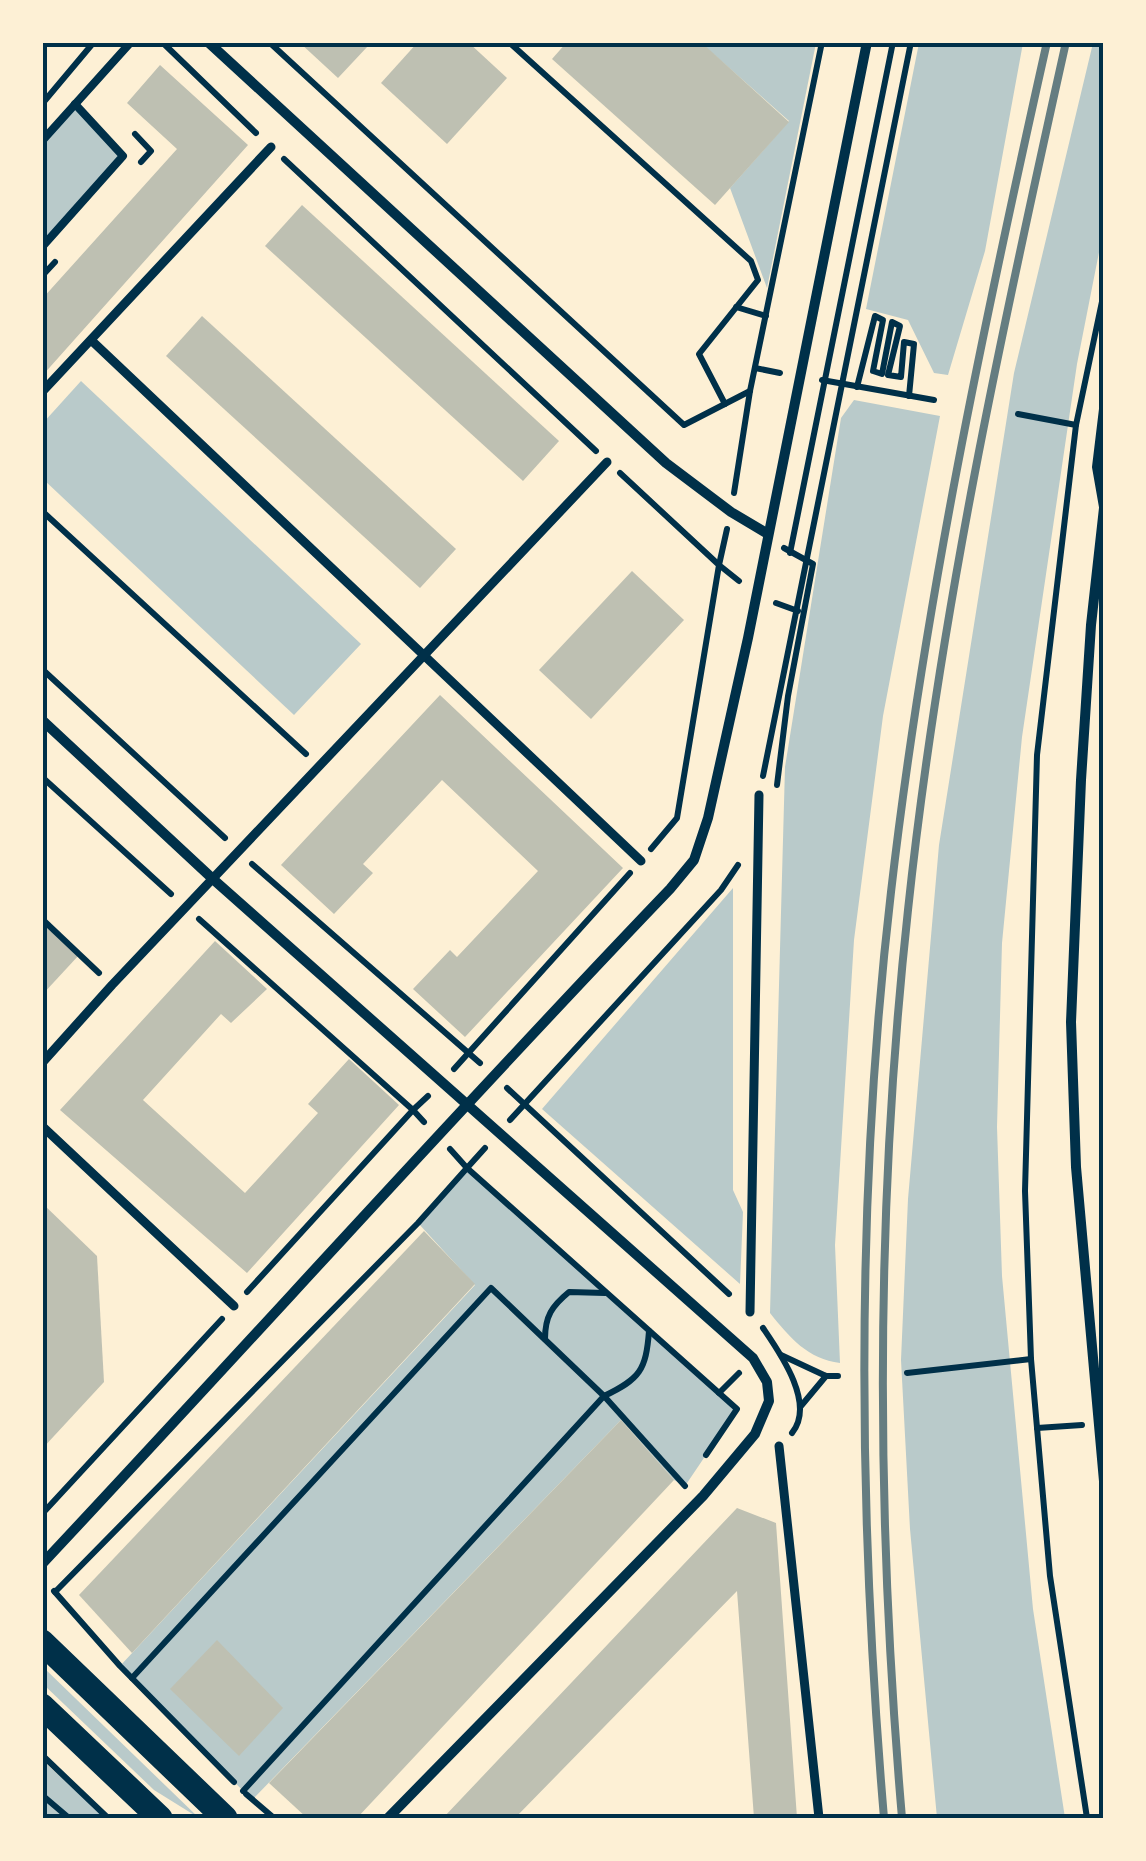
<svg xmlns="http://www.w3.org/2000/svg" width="1146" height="1861" viewBox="0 0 1146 1861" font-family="'DM Sans',sans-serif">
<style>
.green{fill:#b9caca}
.building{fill:#bec0b2}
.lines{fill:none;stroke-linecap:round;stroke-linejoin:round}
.path{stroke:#003049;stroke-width:6}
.service{stroke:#003049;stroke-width:8}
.pedestrian{stroke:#003049;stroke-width:9}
.minor{stroke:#003049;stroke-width:10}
.primary{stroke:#003049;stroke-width:25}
.rail{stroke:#657d81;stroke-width:8}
.neatline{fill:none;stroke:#003049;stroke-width:4}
</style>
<rect width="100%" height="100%" fill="#fdf0d5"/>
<g class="green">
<polygon points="701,43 816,43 767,288 730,188 789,121"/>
<polygon points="919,43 1023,43 985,251 948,375 934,373 908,320 866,309"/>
<polygon points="1093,43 1103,43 1103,232 1077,364 1022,737 1002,943 997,1127 1002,1276 1033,1609 1065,1818 937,1818 910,1529 901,1360 908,1199 939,845 1014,373"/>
<polygon points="75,104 123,156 43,247 43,141"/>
<polygon points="81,381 361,644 294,715 43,479 43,423"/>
<path d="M854,400L940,416L883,716L854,940L835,1245L840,1363C808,1359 790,1338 770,1313L785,767L841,418Z"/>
<polygon points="733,888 733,1190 743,1212 740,1284 542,1109"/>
<polygon points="467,1168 737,1409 685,1486 674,1480 621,1420 252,1800 120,1666 475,1285 418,1223"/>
<polygon points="42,1667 43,1667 199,1818 154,1790 43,1684"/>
<polygon points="43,1761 106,1818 43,1818"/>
</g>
<g class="building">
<polygon points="299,42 364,42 368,46 338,78"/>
<polygon points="418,42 468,42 507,78 447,144 381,83"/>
<polygon points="567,42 701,42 789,122 715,205 552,59"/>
<polygon points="160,65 248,145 42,376 42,299 177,149 127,103"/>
<polygon points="302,205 559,441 523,481 265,246"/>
<polygon points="202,316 456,549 420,588 166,356"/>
<polygon points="632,571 684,620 591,719 539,670"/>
<polygon points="440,695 623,868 465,1037 413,989 450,950 457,957 538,871 442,780 363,864 373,873 334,914 281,865"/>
<polygon points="42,921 79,955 42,995"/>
<polygon points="215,941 267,989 231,1023 221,1014 143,1100 245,1193 318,1113 308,1104 349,1059 399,1105 247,1273 60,1110"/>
<polygon points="42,1203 97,1256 104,1382 42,1449"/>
<polygon points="424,1231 475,1284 132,1653 79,1595"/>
<polygon points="621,1420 674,1480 357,1818 307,1818 269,1783"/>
<polygon points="737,1508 776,1523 797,1818 754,1818 737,1591 515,1818 443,1818"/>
<polygon points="217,1640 283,1708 239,1756 170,1689"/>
</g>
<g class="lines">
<g class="path">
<polyline points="162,42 256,133"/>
<polyline points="269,42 684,425 750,391"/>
<polyline points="511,44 751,261 758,280 699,354 725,404"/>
<polyline points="42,104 94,42"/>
<polyline points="135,134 151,151 141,162"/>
<polyline points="284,159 596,451"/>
<polyline points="42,276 55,262"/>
<polyline points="736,307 766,316"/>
<polyline points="755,368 780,373"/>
<polyline points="822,380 934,400"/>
<polyline points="857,387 875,316 883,320 873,371 882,374 892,322 900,326 888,375 901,377 904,342 914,344 909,396"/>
<polyline points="1018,414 1076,425"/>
<polyline points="620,473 719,565 677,818 651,849"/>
<polyline points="734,493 750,391 822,42"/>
<polyline points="42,511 306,754"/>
<polyline points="727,529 719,565 739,581"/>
<polyline points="790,553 893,42"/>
<polyline points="776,603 798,611"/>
<polyline points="42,669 225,838"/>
<polyline points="763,776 911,42"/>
<polyline points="42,777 171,894"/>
<polyline points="777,785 788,696 813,564 784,548"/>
<polyline points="252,864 480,1063"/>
<polyline points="42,919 99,973"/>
<polyline points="199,919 413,1110 247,1292"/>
<polyline points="454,1069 630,873"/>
<polyline points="507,1088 729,1294"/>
<polyline points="510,1120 721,890 738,865"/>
<polyline points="424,1122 413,1110 428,1096"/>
<polyline points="450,1149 467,1168 485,1148"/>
<path d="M763,1328C780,1353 816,1404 792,1433"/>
<path d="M545,1339C545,1316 552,1306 569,1292L605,1293"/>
<polyline points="781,1355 826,1376 838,1376"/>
<polyline points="907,1373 1031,1359"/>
<polyline points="719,1393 739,1373"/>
<polyline points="801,1406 826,1376"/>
<polyline points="1037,1428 1082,1425"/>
<polyline points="42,1514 222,1319"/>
<polyline points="54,1591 120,1666 234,1782"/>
<polyline points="55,1592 418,1223 467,1168 737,1409 706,1455"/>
<polyline points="132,1678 491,1288 604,1396 685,1486"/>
<polyline points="42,1755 108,1818"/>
<path d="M243,1791L604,1396C640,1379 646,1370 649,1331"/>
<polyline points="246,1794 274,1818"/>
<polyline points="42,1795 69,1818"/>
<polyline points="1087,1818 1050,1576 1031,1359 1025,1191 1037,755 1076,425 1104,292"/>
</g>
<g class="service">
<polyline points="42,141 131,42"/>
<polyline points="42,247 123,156 75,104"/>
</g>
<g class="pedestrian">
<polyline points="91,340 641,861"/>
<polyline points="42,392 271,147"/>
<polyline points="42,1063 112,985 607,462"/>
<polyline points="42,1126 234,1306"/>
<polyline points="750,1312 759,795"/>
<polyline points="779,1446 819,1818"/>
</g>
<g class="minor">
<polyline points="208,42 666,463 731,512 768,534"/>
<polyline points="1104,409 1097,467 1104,507"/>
<polyline points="1104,508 1091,625 1081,780 1071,1022 1076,1167 1104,1481"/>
<polyline points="42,720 214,880 753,1358 767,1382 769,1401 755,1434 703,1496 388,1818"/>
<path d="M42,1564C252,1340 457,1111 670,889L694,860L708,818L748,638L867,42"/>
</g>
<g class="primary">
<polyline points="42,1642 225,1818"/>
<polyline points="42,1706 160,1818"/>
</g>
<g class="rail">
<path d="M884,1818C858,1511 855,1200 891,892C924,606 984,323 1047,42"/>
<path d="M902,1818C876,1516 875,1212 908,910C939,618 1002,329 1066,42"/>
</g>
</g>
<rect width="1146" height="1861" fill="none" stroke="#fdf0d5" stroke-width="90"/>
<rect x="45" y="45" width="1056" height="1771" class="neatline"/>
</svg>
